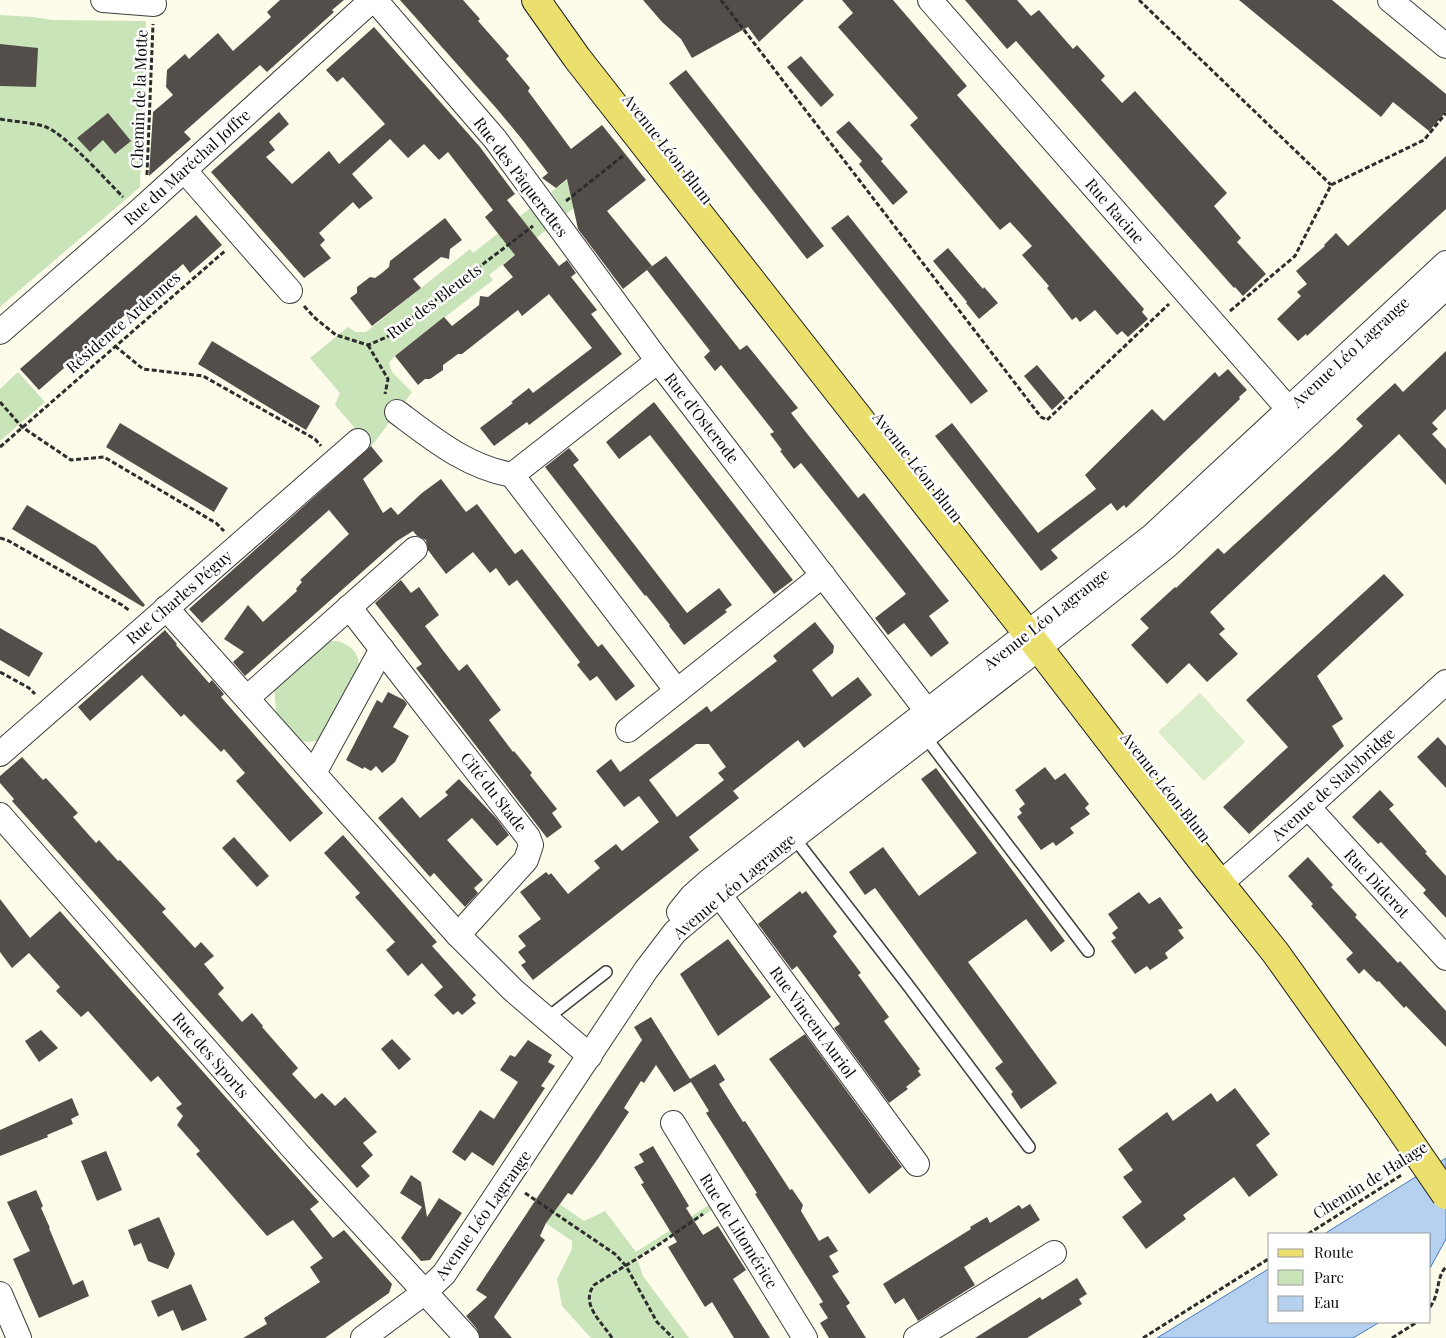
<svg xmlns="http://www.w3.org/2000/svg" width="1446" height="1338" viewBox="0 0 1446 1338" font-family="'Playfair Display',serif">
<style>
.green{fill:#c9e4b9}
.pitch{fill:#dbecca}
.water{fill:#b5d1ef;stroke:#437bbf}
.building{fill:#534e49;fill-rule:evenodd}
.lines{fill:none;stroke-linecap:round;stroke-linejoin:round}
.lane-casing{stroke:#3e3e3e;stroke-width:14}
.street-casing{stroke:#3e3e3e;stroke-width:26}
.primary-casing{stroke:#1c1c1c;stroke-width:30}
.path{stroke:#2d2d2d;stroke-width:3;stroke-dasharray:5 2.5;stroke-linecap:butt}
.lane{stroke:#fff;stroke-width:11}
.street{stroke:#fff;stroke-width:24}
.primary{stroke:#ebdf6d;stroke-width:28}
.primary-bridge-casing{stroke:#1c1c1c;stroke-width:30;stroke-linecap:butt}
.primary-bridge{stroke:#ebdf6d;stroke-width:28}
.labels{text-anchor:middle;stroke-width:5;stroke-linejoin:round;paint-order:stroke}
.street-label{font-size:16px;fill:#0b0b0b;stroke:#fff}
</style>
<rect width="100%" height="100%" fill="#fdfceb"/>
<g class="green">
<polygon points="0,15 33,17 52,20 146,21 140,187 0,307"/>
<polygon points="616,142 633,163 566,214 551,192"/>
<polygon points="533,206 549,228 489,275 493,280 395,356 389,363 392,372 412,392 371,447 335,405 340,393 310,358 348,327 356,332 366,332 470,249 473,253"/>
<polygon points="18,372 45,402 0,441 0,389"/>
<path d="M338,641C356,648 359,654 359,673L318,741L306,742L295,738L277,718L274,689L325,642Z"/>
<polygon points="541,1191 584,1221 605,1211 636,1252 709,1205 712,1210 637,1258 643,1276 689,1338 591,1338 562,1306 557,1279 572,1249 572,1241 528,1211"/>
</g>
<polygon class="pitch" points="1200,693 1245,742 1204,781 1158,732"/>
<g class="water">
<polygon points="1446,1158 1446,1239 1430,1268 1430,1234 1324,1234"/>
<polygon points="1270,1268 1270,1322 1380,1322 1353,1338 1157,1338"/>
</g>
<g class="building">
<polygon points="280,0 344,0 332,10 334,12 267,72 260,65 184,132 191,139 149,176 153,112 173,95 166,87 167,70 185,54 189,59 218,33 233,51 271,17 267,12"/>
<polygon points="400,0 463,0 480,19 478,21 509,56 506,59 530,88 528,91 571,149 602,125 646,180 607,211 652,266 647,270 666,256 740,350 747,345 798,408 791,413 805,431 858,498 864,493 949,601 929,616 949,643 931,657 904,623 888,635 875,618 906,594 801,463 794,469 780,451 782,450 770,434 774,432 721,365 715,371 704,357 710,351 647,270 623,289 578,229 567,179 556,188 542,178 548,173 521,138 497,109"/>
<polygon points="643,0 804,0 759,42 748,27 692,58 681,39 662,22"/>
<polygon points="842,0 893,0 967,86 957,95 1144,309 1142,312 1148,319 1128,337 1122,331 1117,335 1095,310 1080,322 1076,317 1072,320 1047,288 1049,286 1022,255 1032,246 1010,222 1000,230 910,125 918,118 838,27 853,13"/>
<polygon points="965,0 1017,0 1031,16 1039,10 1073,49 1077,45 1105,76 1101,80 1122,103 1135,91 1227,193 1214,206 1241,238 1237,242 1266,274 1243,296 1235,287 1234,288 1016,41 1007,49"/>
<polygon points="1239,0 1332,0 1446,94 1446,112 1429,131 1393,102 1381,117"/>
<polygon points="374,27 480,147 515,194 507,200 559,266 567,260 576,273 571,277 597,310 591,314 622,354 529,425 527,422 494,446 480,428 513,403 511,402 529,388 533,393 592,348 549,294 522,316 518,310 462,354 458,354 443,365 443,370 430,379 425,379 418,385 395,356 444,317 452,326 479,305 480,296 488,297 513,277 503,265 515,255 485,217 493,210 448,152 439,160 424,144 408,158 390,139 352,174 373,198 359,209 353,202 319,233 325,240 320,245 331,258 304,278 211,172 279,112 289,124 269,142 275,150 266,157 292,184 329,151 339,164 385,124 343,77 337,82 326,70"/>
<polygon points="0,44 38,48 36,87 0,86"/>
<polygon points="801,56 834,95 821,107 787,67"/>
<polygon points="686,70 824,246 807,259 669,83"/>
<polygon points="108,113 131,141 115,154 103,140 90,152 77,138"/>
<polygon points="849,121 883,159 881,161 908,192 893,205 859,164 862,161 836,132"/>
<polygon points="1446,156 1446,209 1307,336 1306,334 1298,341 1277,319 1301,296 1297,292 1307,284 1296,271 1325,246 1324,245 1336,233 1348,246"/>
<polygon points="196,215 222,245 190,273 183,264 39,390 20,369"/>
<polygon points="848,215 988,391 971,404 831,228"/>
<polygon points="445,218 462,240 450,249 449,259 441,257 413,279 421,288 372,326 350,298 357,293 357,287 370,277 375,278 382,273 389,267 390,261"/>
<polygon points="948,248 983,289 984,287 998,303 979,319 966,303 967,302 933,261"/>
<polygon points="212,341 320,406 306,430 198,364"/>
<polygon points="1446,351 1446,409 1432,423 1438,429 1432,434 1446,449 1446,485 1399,434 1210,612 1225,629 1219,634 1238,654 1207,682 1189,663 1167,684 1131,645 1149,628 1140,619 1175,587 1176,588 1218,548 1224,554 1339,449 1363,426 1356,419 1395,383 1403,392"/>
<polygon points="1037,365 1065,398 1052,410 1024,376"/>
<polygon points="1228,369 1247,390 1239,397 1240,399 1126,508 1124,505 1117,511 1111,503 1051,550 1058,558 1041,571 935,436 952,423 1038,533 1096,489 1085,475 1152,409 1164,421 1215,372 1219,377"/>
<polygon points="654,402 793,580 774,594 650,435 619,459 606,442"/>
<polygon points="120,423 228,488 214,512 106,447"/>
<polygon points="371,446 383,461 363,479 383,513 391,507 398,515 422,493 441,479 466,512 477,504 515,554 522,549 598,647 602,644 635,686 616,701 597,676 590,681 577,665 580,662 517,580 509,586 496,568 490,573 473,552 446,574 428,550 426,540 417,536 413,531 397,541 245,676 233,662 244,652 224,639 248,605 263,622 297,591 296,589 302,582 300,580 349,534 329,510 202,623 189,609"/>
<polygon points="569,448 579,460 573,465 687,613 719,588 732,605 725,610 727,612 684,645 669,626 670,625 646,595 645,596 545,467"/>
<polygon points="27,505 96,546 145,605 143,607 12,529"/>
<polygon points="1384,574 1404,595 1317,676 1343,719 1332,726 1344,746 1249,834 1223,807 1288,747 1246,700"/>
<polygon points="401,580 411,593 419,587 439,615 425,626 442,649 459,671 467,664 501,710 489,720 513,752 514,751 532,773 530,775 557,809 552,813 562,827 547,838 416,668 422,664 375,603"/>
<path d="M815,622L834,646L833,653L812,670L832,697L858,677L872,695L804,748L798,740L733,791L724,780L739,798L689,837L699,850L533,980L521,965L526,962L518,952L526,946L518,936L541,919L520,892L546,872L549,875L551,873L568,894L600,868L594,861L616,844L622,851L659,822L639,796L624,807L596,771L611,759L620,772L707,706L711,712L777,661L773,656ZM696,744H709L726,767L718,773L724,780L677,817L649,780Z"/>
<polygon points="0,628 43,653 29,677 0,660"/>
<polygon points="165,630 177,644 176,645 209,683 212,680 224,694 221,697 323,813 290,842 236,781 245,773 224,749 221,752 184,714 181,717 142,675 90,721 78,707"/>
<polygon points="388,692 404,700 407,704 393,727 409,736 395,762 382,773 376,766 371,771 364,767 363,769 346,760 377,700 382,703"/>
<polygon points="1438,737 1446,746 1446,788 1417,757"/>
<polygon points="22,757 43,780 46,778 78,813 73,817 96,843 99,840 118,861 120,860 166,909 162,912 195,948 201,942 214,956 204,964 224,988 218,994 242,1022 252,1013 263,1026 262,1027 298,1068 292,1074 315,1099 322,1093 335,1106 345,1097 377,1132 363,1143 373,1155 361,1166 370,1176 357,1188 12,801 14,799 0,783 0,776"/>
<polygon points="1045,767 1055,780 1065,773 1089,804 1085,808 1090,814 1070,828 1074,833 1056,846 1053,842 1041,850 1017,817 1022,813 1019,809 1025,804 1015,790"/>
<polygon points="936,768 1065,941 1051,952 1026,919 968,962 1057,1083 1021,1109 1011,1094 1013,1092 995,1068 1003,1062 875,888 865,895 849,872 883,847 919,896 977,853 921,779"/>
<polygon points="459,779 497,819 509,835 497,846 472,818 447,840 483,880 474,888 478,893 465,907 434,873 430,877 378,818 402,797 420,818 448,795 445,792"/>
<polygon points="1380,790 1394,805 1389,809 1427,852 1425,853 1446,876 1446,918 1423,893 1426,890 1381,842 1378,844 1352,817"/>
<polygon points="343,835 437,942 432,946 476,995 472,999 476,1003 462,1015 458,1011 453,1015 434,995 443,987 422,963 408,976 386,950 395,942 355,897 360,893 324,853"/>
<polygon points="234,837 269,876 257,887 222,848"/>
<polygon points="1308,857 1333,885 1331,887 1357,915 1355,917 1398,963 1400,961 1446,1011 1446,1047 1406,1006 1404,1008 1379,981 1377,982 1364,969 1359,974 1346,959 1353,953 1311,906 1313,904 1288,876"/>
<polygon points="800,891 802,894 806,891 837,932 833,936 861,973 858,975 861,979 889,1017 884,1021 920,1069 918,1071 921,1075 906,1087 908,1089 889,1103 834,1028 840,1024 797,966 792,970 758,924"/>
<polygon points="1139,892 1149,904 1160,897 1183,928 1178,930 1184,938 1165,953 1168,958 1150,970 1147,966 1135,974 1111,941 1116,938 1112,933 1118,928 1108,914"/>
<polygon points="0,899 30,938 60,911 67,919 319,1202 310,1209 333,1238 344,1230 392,1284 389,1293 325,1338 243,1338 267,1324 264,1318 320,1282 310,1267 323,1258 293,1220 267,1236 196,1154 200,1151 177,1125 183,1116 176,1108 182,1104 158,1076 151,1082 88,1011 81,1017 56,991 60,987 29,953 12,968 0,952"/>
<polygon points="728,939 771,997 718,1036 680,974"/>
<polygon points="651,1017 690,1079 715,1064 725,1080 719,1084 743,1122 745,1121 790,1190 792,1189 803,1205 801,1211 819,1241 828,1236 838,1251 829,1256 839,1272 832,1276 850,1303 846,1306 866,1338 829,1338 820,1323 828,1318 819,1304 823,1302 755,1194 757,1193 706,1113 709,1111 691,1082 674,1092 656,1065 644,1083 641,1081 624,1108 629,1112 597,1160 572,1195 568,1193 546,1223 540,1236 545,1240 494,1317 512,1338 480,1338 477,1329 466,1316 487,1297 476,1290 642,1040 634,1027"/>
<polygon points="41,1030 58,1048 39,1062 25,1041"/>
<polygon points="805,1034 902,1167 869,1194 769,1059"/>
<polygon points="392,1039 411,1059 399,1070 381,1049"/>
<polygon points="528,1040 552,1055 548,1062 555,1066 541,1086 545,1088 493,1166 472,1152 465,1161 452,1152 480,1110 494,1119 518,1082 500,1070 510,1055 515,1057"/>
<polygon points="1235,1088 1270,1134 1256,1145 1278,1175 1249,1197 1234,1177 1183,1215 1186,1219 1146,1249 1122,1217 1142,1202 1123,1177 1133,1170 1118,1149 1167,1112 1173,1121 1211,1093 1217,1102"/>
<polygon points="72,1098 79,1115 71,1119 73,1124 47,1135 48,1137 0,1156 0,1130"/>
<polygon points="653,1146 689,1206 686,1208 703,1235 718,1226 746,1270 733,1279 770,1338 734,1338 712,1302 705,1307 668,1247 677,1242 641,1184 644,1183 634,1167 644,1162 639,1154"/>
<polygon points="106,1151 122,1190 97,1201 81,1161"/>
<polygon points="411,1175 421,1182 427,1217 439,1198 462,1213 430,1260 421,1261 401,1238 422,1207 400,1193"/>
<polygon points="36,1190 43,1206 41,1208 50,1228 49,1228 73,1285 83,1280 89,1296 39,1318 13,1259 30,1251 7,1202"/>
<polygon points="1030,1204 1040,1220 964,1267 975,1285 918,1321 904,1298 895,1304 883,1284 971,1229 970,1227 987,1217 990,1223 1019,1205 1022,1209"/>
<polygon points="159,1217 175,1254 168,1269 148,1261 141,1243 134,1246 128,1230"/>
<polygon points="1077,1278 1087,1294 1079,1299 1082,1304 1027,1338 975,1338 1040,1297 1042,1300"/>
<polygon points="191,1284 207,1320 182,1331 173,1310 158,1317 151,1301"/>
</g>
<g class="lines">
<g class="lane-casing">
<g id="lane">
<polyline points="924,735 1088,951"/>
<polyline points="792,835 907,984 1029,1147"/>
<polyline points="546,1019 606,972"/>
</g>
</g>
<g class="street-casing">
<g id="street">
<polyline points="103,0 154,4"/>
<polyline points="375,0 495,139 658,361"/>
<polyline points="930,0 1299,421"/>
<polyline points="1390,0 1446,46"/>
<polyline points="184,170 290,291"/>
<polyline points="0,332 138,212 372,0"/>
<path d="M397,412C433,439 467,467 512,475L677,691"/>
<polyline points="512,475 658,361 937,724"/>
<polyline points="349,607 528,837 531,845 526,860 458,935"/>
<polyline points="166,608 458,935 513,990 590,1056"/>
<polyline points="247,698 415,549"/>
<polyline points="628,730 823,575"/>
<polyline points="0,754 358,441"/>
<polyline points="314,773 382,649"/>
<polyline points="1308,807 1446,958"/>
<polyline points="0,815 297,1153 467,1338"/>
<polyline points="710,882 917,1164"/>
<polyline points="1220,884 1308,807 1446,682"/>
<polyline points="679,912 692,896 709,881 1152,536 1446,263"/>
<polyline points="673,1123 805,1338"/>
<polyline points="0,1294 19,1338"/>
<polyline points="363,1338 425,1292 444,1274 646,970 675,932 719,895 1039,648 1168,545 1446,287"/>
<polyline points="916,1338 1054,1253"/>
</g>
</g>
<g class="primary-casing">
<polyline id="primary" points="536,0 577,58 1028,634 1207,867 1275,952 1387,1109"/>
</g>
<g class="path">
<polyline points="721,0 1041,417 1047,420 1169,304"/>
<polyline points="1139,0 1331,185"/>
<path d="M0,119C15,122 31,122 46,127C66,135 106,180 123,197"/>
<polyline points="147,175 153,24"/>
<polyline points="566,201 624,155"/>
<polyline points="304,306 315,318 336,335 368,345 387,337 533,226"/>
<polyline points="1230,311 1295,256 1331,185 1424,140 1446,113"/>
<polyline points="368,345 388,379 385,394"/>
<polyline points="115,346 143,369 203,376 315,439 321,446"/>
<polyline points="0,402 22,427 71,460 104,457 216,523 224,531"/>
<polyline points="0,447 226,250"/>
<polyline points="0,538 7,540 122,605 130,611"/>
<polyline points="0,672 29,688 35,694"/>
<polyline points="525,1193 615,1254 626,1266 657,1322 673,1338"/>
<polyline points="1308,1234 1403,1174"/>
<path d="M1430,1307C1440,1294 1436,1277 1446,1267"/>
<path d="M612,1338C601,1321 580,1304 594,1285L651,1250L703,1214"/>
<polyline points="1143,1338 1270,1258"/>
<polyline points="1392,1338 1417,1322"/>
</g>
<use href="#lane" class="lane"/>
<use href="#street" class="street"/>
<use href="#primary" class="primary"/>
<g class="primary-bridge-casing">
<polyline id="primary-bridge" points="1387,1109 1446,1195"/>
</g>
<use href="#primary-bridge" class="primary-bridge"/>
</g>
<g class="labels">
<g class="street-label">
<text transform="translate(139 99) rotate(-88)" y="6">Chemin de la Motte</text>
<text transform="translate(668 149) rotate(52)" y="6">Avenue Léon Blum</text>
<text transform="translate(187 167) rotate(-42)" y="6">Rue du Maréchal Joffre</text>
<text transform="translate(521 177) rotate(53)" y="6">Rue des Pâquerettes</text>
<text transform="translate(1115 211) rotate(49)" y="6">Rue Racine</text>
<text transform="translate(434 301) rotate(-37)" y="6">Rue des Bleuets</text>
<text transform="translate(123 322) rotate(-41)" y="6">Résidence Ardennes</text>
<text transform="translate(1350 352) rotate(-43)" y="6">Avenue Léo Lagrange</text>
<text transform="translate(702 418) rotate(52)" y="6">Rue d'Osterode</text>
<text transform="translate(918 467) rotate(52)" y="6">Avenue Léon Blum</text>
<text transform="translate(179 597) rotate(-41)" y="6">Rue Charles Péguy</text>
<text transform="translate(1046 619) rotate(-38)" y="6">Avenue Léo Lagrange</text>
<text transform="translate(1333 784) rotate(-42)" y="6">Avenue de Stalybridge</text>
<text transform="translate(1166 787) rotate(52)" y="6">Avenue Léon Blum</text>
<text transform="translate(494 792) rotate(52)" y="6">Cité du Stade</text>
<text transform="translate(1377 883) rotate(47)" y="6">Rue Diderot</text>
<text transform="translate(734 886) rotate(-40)" y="6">Avenue Léo Lagrange</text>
<text transform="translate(813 1022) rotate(54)" y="6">Rue Vincent Auriol</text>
<text transform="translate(211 1055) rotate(49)" y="6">Rue des Sports</text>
<text transform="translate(1370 1180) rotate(-32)" y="6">Chemin de Halage</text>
<text transform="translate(483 1215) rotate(-55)" y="6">Avenue Léo Lagrange</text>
<text transform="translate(739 1231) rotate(58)" y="6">Rue de Litomérice</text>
</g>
</g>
<rect x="1268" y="1233" width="162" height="90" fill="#ffffff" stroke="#9d9d9d"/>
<rect x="1278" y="1249" width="25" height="8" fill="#ebdf6d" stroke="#9d9d9d"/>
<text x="1314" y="1258" font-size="15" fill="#0b0b0b">Route</text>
<rect x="1278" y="1270" width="25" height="15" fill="#c9e4b9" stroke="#9d9d9d"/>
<text x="1314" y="1283" font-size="15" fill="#0b0b0b">Parc</text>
<rect x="1278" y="1296" width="25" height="15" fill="#b5d1ef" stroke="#9d9d9d"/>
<text x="1314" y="1308" font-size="15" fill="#0b0b0b">Eau</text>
</svg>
